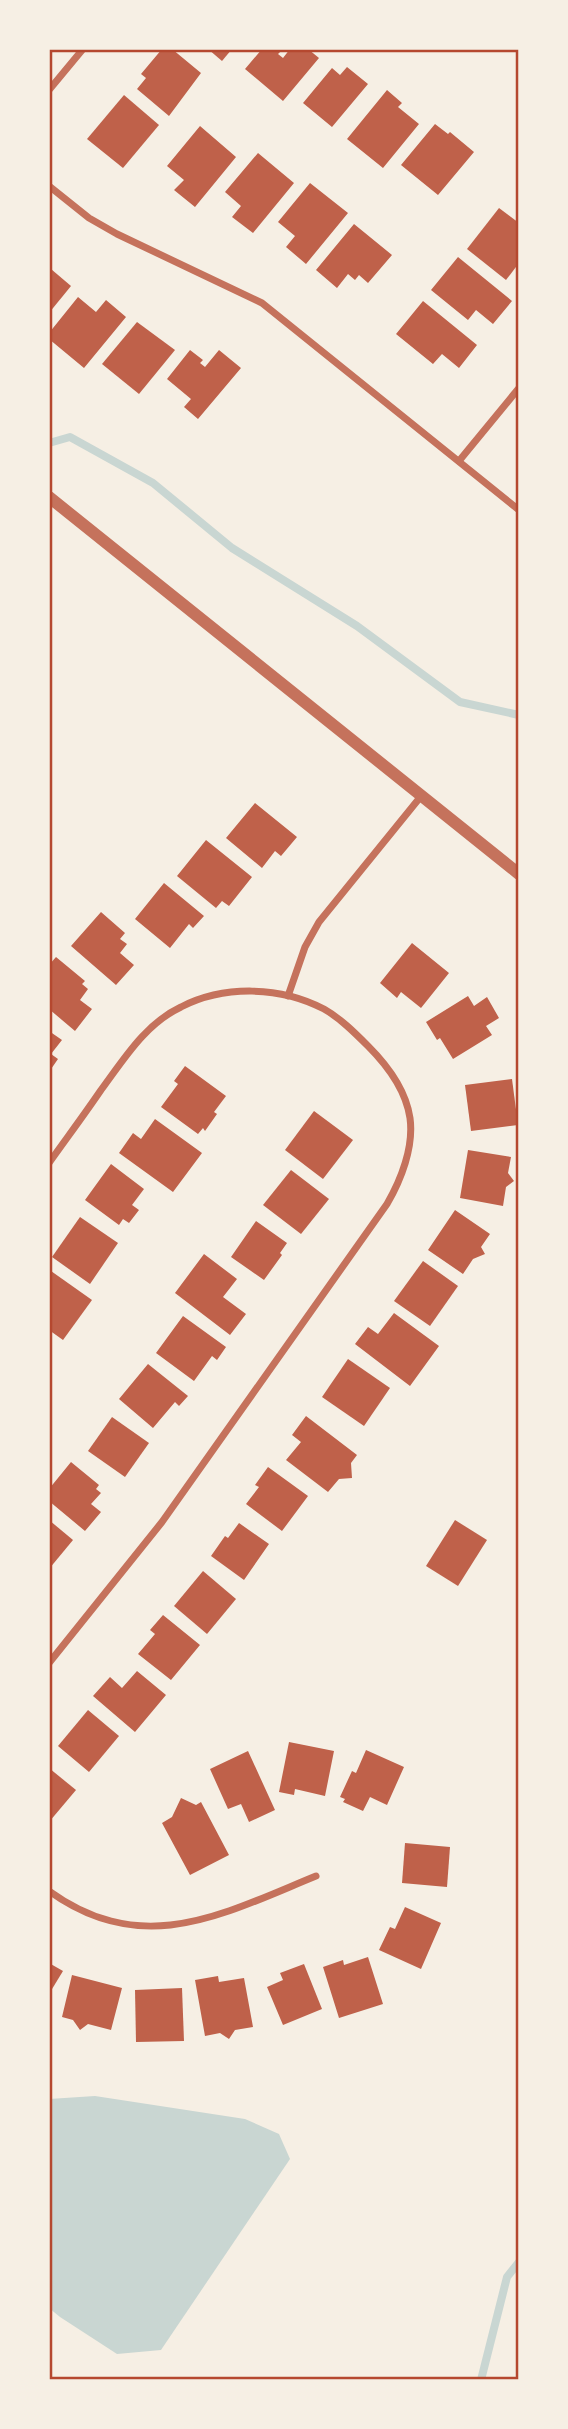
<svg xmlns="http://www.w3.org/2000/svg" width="568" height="2429" viewBox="0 0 568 2429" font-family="'Varela Round',sans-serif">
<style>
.water{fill:#c9d6d2}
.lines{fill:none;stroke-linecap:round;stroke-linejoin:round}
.stream{stroke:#c9d6d2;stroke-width:8}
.building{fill:#bf614a}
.minor{stroke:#c5725c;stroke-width:7}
.tertiary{stroke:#c5725c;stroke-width:12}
.neatline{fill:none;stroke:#b5482f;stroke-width:2.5}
</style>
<rect width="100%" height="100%" fill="#f6efe4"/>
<polygon class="water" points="95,2096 245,2119 279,2134 290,2159 161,2350 117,2354 60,2317 49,2308 49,2099"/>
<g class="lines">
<g class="stream">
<polyline points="49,443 70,437 153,483 232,548 357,626 460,702 519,715"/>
<polyline points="481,2380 507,2277 519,2262"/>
</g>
</g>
<g class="building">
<polygon points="162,49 172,49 201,73 169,116 137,89 146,78 141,74"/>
<polygon points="208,49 232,49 222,61"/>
<polygon points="262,49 278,49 281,51 278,54 283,58 290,49 308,49 319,58 283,101 245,69"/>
<polygon points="347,67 368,84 332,127 303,103 332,68 340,75"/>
<polygon points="387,90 402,103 398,107 419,124 383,168 347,139"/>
<polygon points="124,95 159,125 123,168 87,139"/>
<polygon points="435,124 448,134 450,132 474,152 438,195 401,165"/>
<polygon points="200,126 236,157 195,207 174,190 184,180 167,166"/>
<polygon points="258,153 294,183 253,233 232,217 241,206 225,192"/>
<polygon points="310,183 348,213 306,264 286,247 295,236 278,222"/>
<polygon points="499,208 519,223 519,263 506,280 467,249"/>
<polygon points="354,224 392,255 368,283 359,275 355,280 348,274 337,288 316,270"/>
<polygon points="458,257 512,301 493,324 476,310 468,320 431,290"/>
<polygon points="51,269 71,286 49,313 49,271"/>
<polygon points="78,297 96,312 106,300 126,317 84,368 49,339 49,333"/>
<polygon points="423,301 477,345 459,368 442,354 433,364 396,334"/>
<polygon points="137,322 175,350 139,394 102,364"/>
<polygon points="190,350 203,360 200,363 205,367 219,350 241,368 198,419 184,407 191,399 167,379"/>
<polygon points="255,803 297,837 281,856 275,851 262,868 226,838"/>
<polygon points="206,840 252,877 229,906 222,901 216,908 177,876"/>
<polygon points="164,883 204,916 193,928 189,924 170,948 135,919"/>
<polygon points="101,912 125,933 120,939 127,944 120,953 134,965 116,985 71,946"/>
<polygon points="412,943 449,973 421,1008 401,992 397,998 380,983"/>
<polygon points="56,957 85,981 82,984 88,989 80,1000 92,1009 75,1031 49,1009 49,965"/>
<polygon points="468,996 474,1006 487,997 499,1018 486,1026 492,1035 453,1059 440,1038 437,1040 426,1022"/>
<polygon points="49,1031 62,1040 51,1054 58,1059 49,1072"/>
<polygon points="185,1066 226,1096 214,1112 217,1114 205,1131 203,1128 198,1134 161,1107 178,1084 174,1081"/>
<polygon points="512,1079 518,1125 471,1131 465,1085"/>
<polygon points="314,1111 353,1140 323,1179 285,1150"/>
<polygon points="155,1119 202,1153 173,1192 119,1153 133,1133 141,1139"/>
<polygon points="468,1150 511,1157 508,1173 514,1181 506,1187 503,1206 460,1198"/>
<polygon points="111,1164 144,1189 132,1205 139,1210 129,1223 123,1219 119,1225 85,1200"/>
<polygon points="291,1170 329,1199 301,1234 263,1205"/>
<polygon points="455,1210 490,1234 481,1247 485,1254 473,1259 463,1274 428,1250"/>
<polygon points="80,1217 118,1243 90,1284 52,1257"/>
<polygon points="256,1221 287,1243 280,1253 282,1255 264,1280 231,1257"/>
<polygon points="204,1254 237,1279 223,1297 246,1314 230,1335 175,1293"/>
<polygon points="423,1261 458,1286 430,1326 394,1301"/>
<polygon points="51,1271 92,1300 63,1340 49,1330 49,1275"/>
<polygon points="394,1313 439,1346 410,1386 355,1344 368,1327 378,1334"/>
<polygon points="183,1316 226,1347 217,1360 212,1356 194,1381 156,1353"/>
<polygon points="348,1359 390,1388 364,1426 322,1397"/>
<polygon points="148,1364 188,1396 179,1406 175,1402 153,1428 119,1399"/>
<polygon points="306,1416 357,1455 351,1463 352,1478 339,1479 328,1492 286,1460 301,1442 292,1435"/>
<polygon points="112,1417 149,1443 125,1477 88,1451"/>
<polygon points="71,1462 99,1485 96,1489 101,1493 91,1504 101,1512 85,1531 49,1501 49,1489"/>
<polygon points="268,1467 308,1496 282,1531 246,1504 259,1487 255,1485"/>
<polygon points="49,1520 73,1540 49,1569"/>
<polygon points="455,1520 487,1540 458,1586 426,1566"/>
<polygon points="239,1523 269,1544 244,1580 211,1556 225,1536 228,1538"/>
<polygon points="203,1571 236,1599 207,1634 174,1606"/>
<polygon points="163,1615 200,1645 171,1680 138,1654 155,1634 150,1630"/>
<polygon points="137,1671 166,1695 135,1732 93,1696 110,1677 122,1688"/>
<polygon points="88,1710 119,1736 89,1772 58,1746"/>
<polygon points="289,1742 334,1751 325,1796 295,1789 294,1795 279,1792"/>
<polygon points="366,1750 404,1767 387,1805 370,1797 363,1811 343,1802 345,1799 340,1797 352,1771 356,1773"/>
<polygon points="248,1751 275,1810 249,1822 241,1804 228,1809 210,1769"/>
<polygon points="49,1768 76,1790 49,1822"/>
<polygon points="181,1798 196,1805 201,1802 229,1855 190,1875 162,1823 172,1817"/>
<polygon points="405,1843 450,1847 447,1887 402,1883"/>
<polygon points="405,1907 441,1923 421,1969 379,1950 390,1927 395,1929"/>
<polygon points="368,1957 383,2004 339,2018 323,1967 343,1960 344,1965"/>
<polygon points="49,1963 63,1971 49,1994"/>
<polygon points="304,1964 322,2009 283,2025 267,1987 283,1980 280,1973"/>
<polygon points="72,1975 122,1988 111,2030 88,2024 80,2030 73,2020 62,2017"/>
<polygon points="218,1976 219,1982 244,1978 253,2027 235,2030 229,2039 220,2033 205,2036 195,1980"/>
<polygon points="182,1988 184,2041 136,2042 135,1990"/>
</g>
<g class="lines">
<g class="minor">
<polyline points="49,90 83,49"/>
<polyline points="49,186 89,218 117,234 262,303 519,510"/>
<polyline points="459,461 519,388"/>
<polyline points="288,996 305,947 319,922 422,795"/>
<path d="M49,1163C66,1139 84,1115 101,1090C124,1059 145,1024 181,1007C224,985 280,986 324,1009C340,1018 355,1033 368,1046C387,1065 406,1091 410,1118C414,1147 401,1180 387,1204L162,1522L49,1663"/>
<path d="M49,1891C143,1959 223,1914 316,1876"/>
</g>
<polyline class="tertiary" points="49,497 519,874"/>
</g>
<rect width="568" height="2429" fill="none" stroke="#f6efe4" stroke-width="102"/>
<rect x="51" y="51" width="466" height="2327" class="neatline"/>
</svg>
